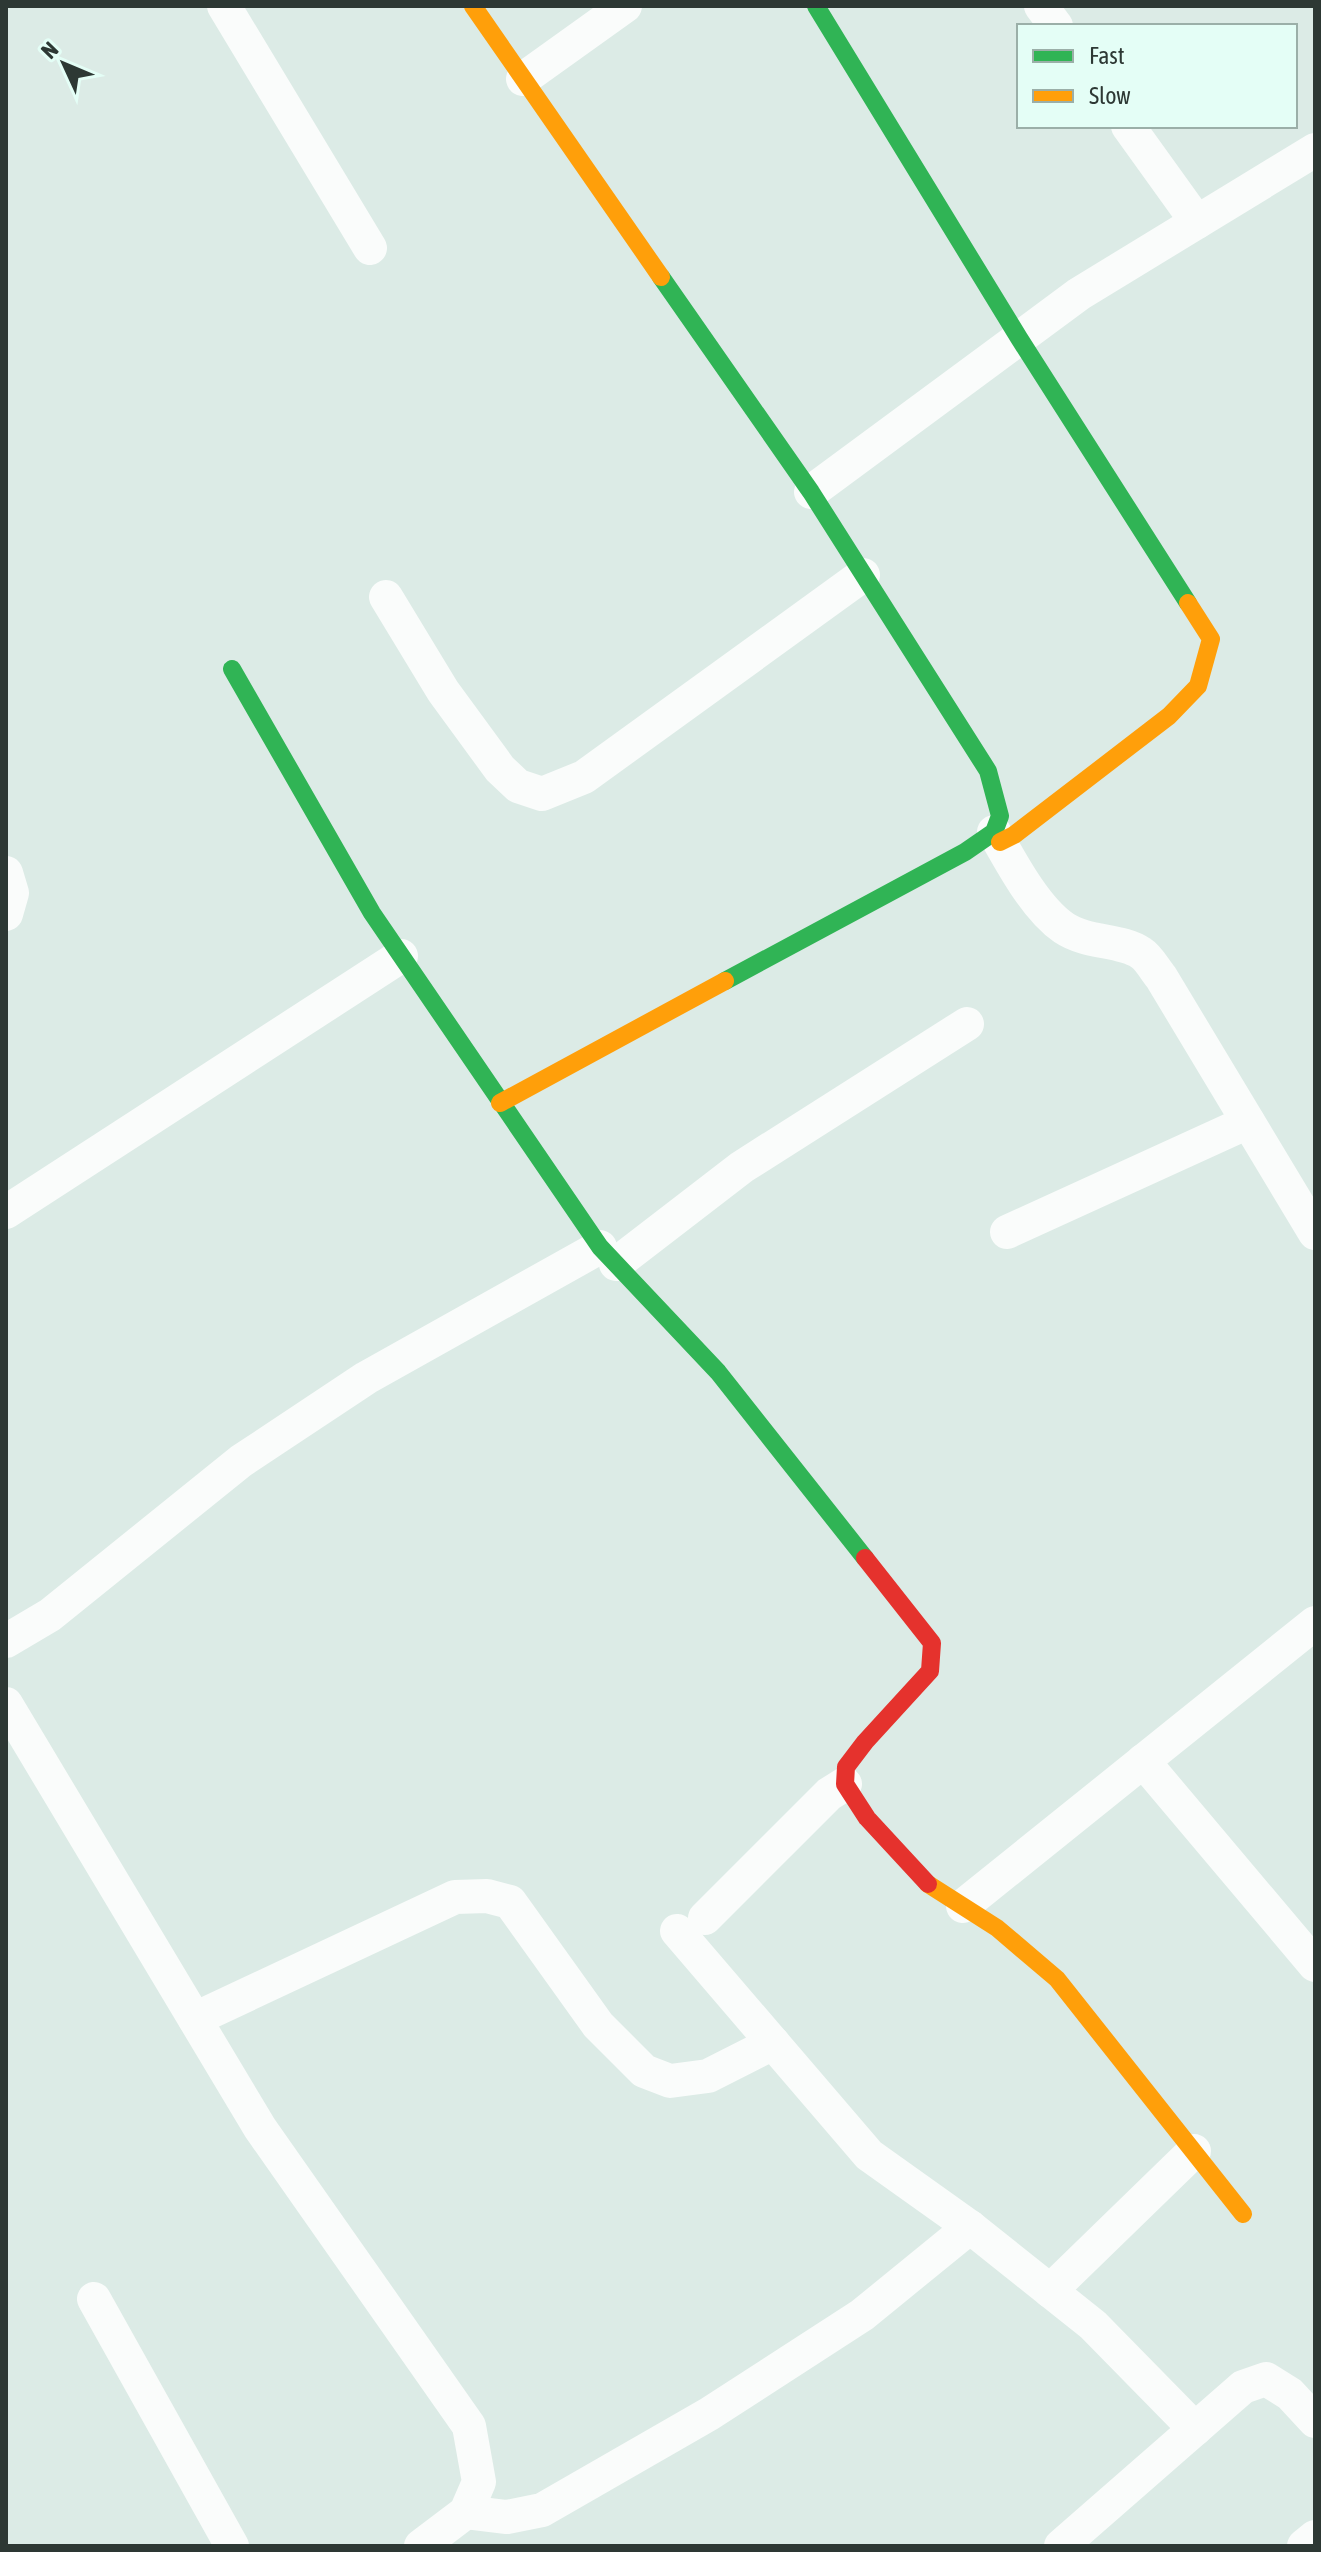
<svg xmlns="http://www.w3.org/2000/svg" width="1321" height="2552" viewBox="0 0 1321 2552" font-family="'Asap Condensed',sans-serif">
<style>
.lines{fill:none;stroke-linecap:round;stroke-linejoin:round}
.street{stroke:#fafcfb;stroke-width:34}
.fast{stroke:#30b455;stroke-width:18}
.slow{stroke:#ff9f0a;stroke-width:18}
.jam{stroke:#e5322d;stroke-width:18}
</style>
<rect width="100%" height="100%" fill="#dcebe6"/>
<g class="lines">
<g class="street">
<polyline points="224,6 370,248"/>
<polyline points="1041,6 1056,26"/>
<polyline points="523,79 625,6"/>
<polyline points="1128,126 1197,222"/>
<polyline points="811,492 1079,294 1315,150"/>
<polyline points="386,597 443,691 500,769 518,786 542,794 584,777 863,575"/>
<path d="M994,832C1011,862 1035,908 1064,928C1088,944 1121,939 1141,953C1149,958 1155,970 1161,977L1315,1233"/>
<polyline points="6,873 12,893 6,914"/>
<polyline points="6,1212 401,956"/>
<polyline points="1007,1232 1248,1122"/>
<polyline points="616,1264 742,1167 967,1024"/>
<polyline points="6,1641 50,1615 241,1461 366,1378 600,1247"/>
<polyline points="6,1704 260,2128 469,2426 479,2482 466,2512 421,2546"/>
<polyline points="1143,1761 1315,1965"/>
<polyline points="963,1906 1315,1623"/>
<polyline points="705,1918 829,1794 845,1784"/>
<polyline points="677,1931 869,2155 970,2227 1093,2325 1195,2429"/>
<polyline points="195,2019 455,1897 487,1896 510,1902 598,2025 644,2071 670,2081 708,2076 773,2043"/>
<polyline points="1050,2291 1194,2151"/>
<polyline points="94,2299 232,2546"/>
<polyline points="466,2512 507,2517 542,2510 709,2414 862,2315 970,2227"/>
<polyline points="1061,2546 1243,2387 1266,2379 1290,2394 1315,2421"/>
<polyline points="1304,2546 1315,2537"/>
</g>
<g class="fast">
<polyline points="816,6 1019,338 1188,603"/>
<polyline points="661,277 811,492 988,771 1000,816 994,832 965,852 725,981"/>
<polyline points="232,669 372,913 600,1247 718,1372 865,1558"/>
</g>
<g class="slow">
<polyline points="473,6 661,277"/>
<polyline points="1000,842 1014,835 1169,716 1198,686 1211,639 1188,603"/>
<polyline points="500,1103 725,981"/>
<polyline points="928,1884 997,1928 1057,1979 1243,2214"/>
</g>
<polyline class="jam" points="865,1558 932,1643 930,1671 865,1742 846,1767 845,1784 867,1818 928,1884"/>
</g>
<rect width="1321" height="2552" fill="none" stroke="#2d3834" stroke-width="16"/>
<rect x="1017" y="24" width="280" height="104" fill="#e4fef6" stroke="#9bafa8" stroke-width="2"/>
<rect x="1033" y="50" width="40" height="12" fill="#30b455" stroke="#9bafa8" stroke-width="2"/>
<text x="1089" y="64" font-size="24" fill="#2d3834">Fast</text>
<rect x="1033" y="90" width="40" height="12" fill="#ff9f0a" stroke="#9bafa8" stroke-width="2"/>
<text x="1089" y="104" font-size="24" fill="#2d3834">Slow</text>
<g transform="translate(64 64) rotate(314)" stroke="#e4fef6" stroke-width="6" paint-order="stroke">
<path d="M0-6L14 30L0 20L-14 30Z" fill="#2d3834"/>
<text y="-12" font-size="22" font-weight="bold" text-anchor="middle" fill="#2d3834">N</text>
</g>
</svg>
